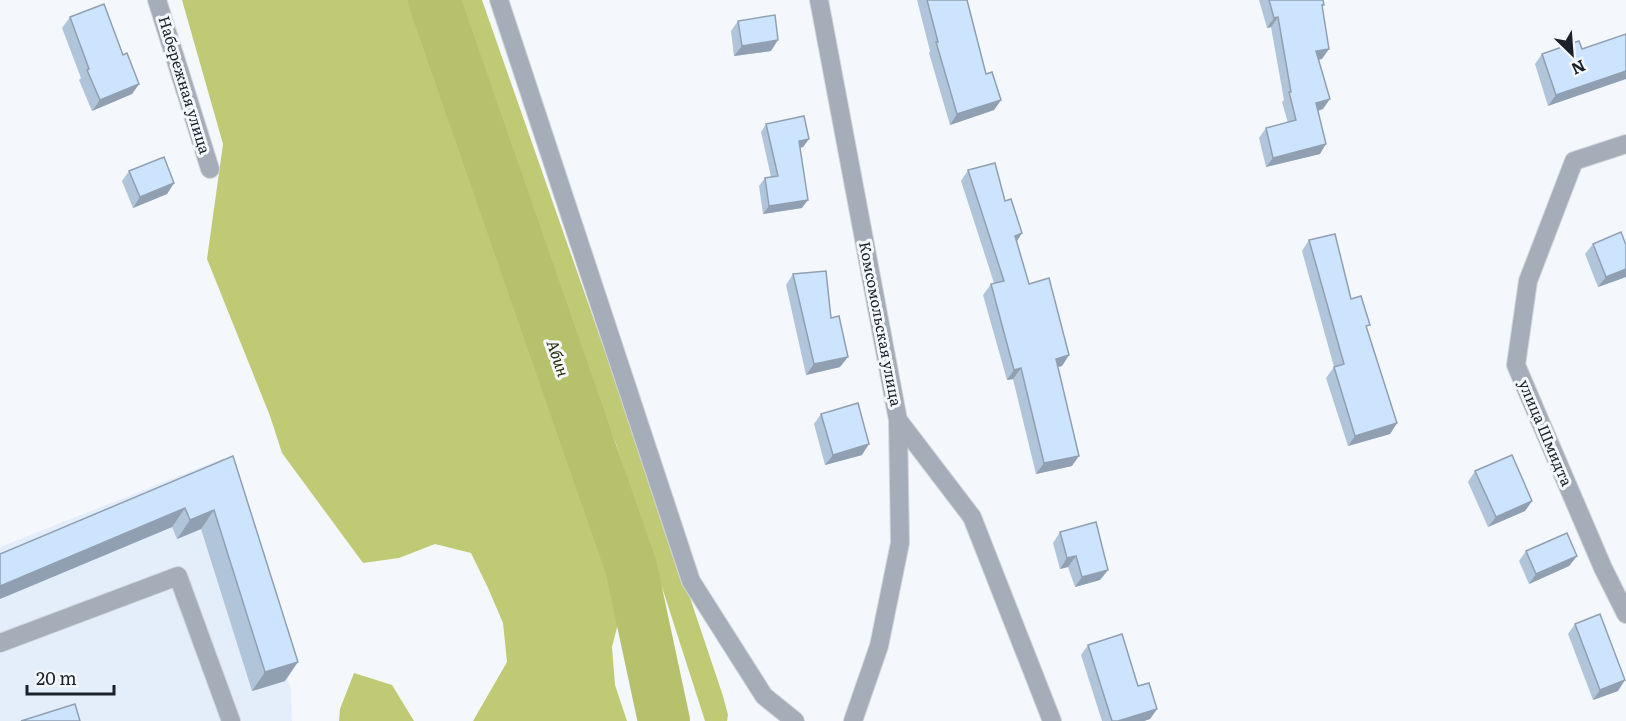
<svg xmlns="http://www.w3.org/2000/svg" width="1626" height="721" viewBox="0 0 1626 721" font-family="Literata,serif">
<style>
.built{fill:#e4eefb}
.forest{fill:#c0ca75}
.lines{fill:none;stroke-linecap:round;stroke-linejoin:round}
.river{stroke:#b7c16c;stroke-width:52}
.minor-casing{stroke:#d1d6db;stroke-width:20}
.minor{stroke:#a4adb8;stroke-width:18}
.wall{fill:#b0c4da}
.shaded-wall{fill:#90a0b2}
.building{fill:#cde4fe;stroke:#90a0b2;stroke-width:1.5}
.labels{text-anchor:middle;stroke-width:6;stroke-linejoin:round;paint-order:stroke}
.street-label{font-size:15px;fill:#1a212a;stroke:#f4f8fd}
.water-label{font-size:16px;font-style:italic;fill:#2a2d08;stroke:#f4f8fd}
</style>
<rect width="100%" height="100%" fill="#f4f8fd"/>
<polygon class="built" points="224,458 291,690 292,721 0,721 0,547"/>
<g class="forest">
<polygon points="182,0 422,0 622,608 612,647 615,685 627,721 473,721 507,662 503,623 488,588 471,553 435,544 399,558 363,563 282,453 270,416 207,259 223,144"/>
<polygon points="454,0 482,0 663,517 723,696 728,715 727,721 705,721 616,444 540,253"/>
<polygon points="354,673 392,685 414,721 339,721 340,709"/>
</g>
<g class="lines">
<polyline class="river" points="434,0 631,567 664,721"/>
<g class="minor-casing">
<g id="minor">
<polyline points="157,0 210,169"/>
<polyline points="499,0 691,581 764,696 795,721"/>
<polyline points="819,0 898,420 972,517 1052,721"/>
<polyline points="1626,144 1574,161 1528,281 1516,365 1603,568 1626,614"/>
<polyline points="0,643 178,576 231,721"/>
<polyline points="853,721 879,646 900,543 898,420"/>
</g>
</g>
<use href="#minor" class="minor"/>
</g>
<g class="wall">
<polygon points="917,0 967,0 986,74 1001,100 994,110 950,125 929,53 930,51"/>
<polygon points="1259,0 1323,0 1322,59 1319,60 1323,109 1318,111 1320,154 1266,167 1259,138 1266,128 1288,123 1282,102 1284,100 1271,27 1267,28"/>
<polygon points="70,17 123,55 139,84 132,94 92,111 79,80 81,78 62,28"/>
<polygon points="738,21 771,51 734,56 731,31"/>
<polygon points="1626,34 1548,106 1535,64 1542,54 1582,49"/>
<polygon points="766,124 809,139 803,147 800,148 802,208 763,214 759,186 765,178 771,177 761,132"/>
<polygon points="968,170 1005,201 1022,233 1017,241 1029,284 1069,355 1062,366 1058,367 1072,466 1036,474 1013,379 1007,380 983,295 991,284 994,283 961,181"/>
<polygon points="129,171 174,183 167,194 133,208 122,181"/>
<polygon points="1309,240 1351,299 1367,329 1397,423 1390,434 1348,446 1326,378 1334,367 1302,251"/>
<polygon points="1593,244 1626,277 1598,287 1585,254"/>
<polygon points="793,274 831,318 840,367 806,375 786,285"/>
<polygon points="821,414 862,455 825,465 814,424"/>
<polygon points="233,456 285,681 252,691 201,529 177,539 172,527 0,599"/>
<polygon points="1475,471 1532,501 1525,511 1488,527 1468,482"/>
<polygon points="1060,532 1108,570 1100,580 1075,587 1068,567 1060,569 1053,543"/>
<polygon points="1526,551 1577,556 1569,566 1529,584 1519,561"/>
<polygon points="1575,624 1618,691 1593,700 1568,634"/>
<polygon points="1088,645 1157,709 1150,719 1144,721 1102,721 1081,655"/>
</g>
<g class="shaded-wall">
<polygon points="1278,17 1271,27 1267,28 1274,18"/>
<polygon points="778,40 771,51 734,56 742,46"/>
<polygon points="1329,49 1322,59 1309,61 1316,51"/>
<polygon points="1626,71 1626,79 1548,106 1556,95"/>
<polygon points="139,84 132,94 92,111 100,100"/>
<polygon points="1330,99 1323,109 1309,113 1316,103"/>
<polygon points="1001,100 994,110 950,125 957,114"/>
<polygon points="809,139 803,147 793,149 799,141"/>
<polygon points="1326,144 1320,154 1266,167 1273,158"/>
<polygon points="174,183 167,194 133,208 140,197"/>
<polygon points="808,200 802,208 763,214 769,206"/>
<polygon points="1022,233 1015,244 1015,236"/>
<polygon points="1626,269 1626,277 1598,287 1606,277"/>
<polygon points="1069,355 1062,366 1048,369 1056,359"/>
<polygon points="848,357 840,367 806,375 814,364"/>
<polygon points="1021,368 1013,379 1007,380 1014,370"/>
<polygon points="1397,423 1390,434 1348,446 1355,436"/>
<polygon points="869,444 862,455 825,465 833,455"/>
<polygon points="1079,456 1072,466 1036,474 1044,463"/>
<polygon points="1532,501 1525,511 1488,527 1496,517"/>
<polygon points="185,508 172,527 0,599 0,586"/>
<polygon points="214,510 201,529 177,539 190,520"/>
<polygon points="1076,556 1068,567 1060,569 1067,558"/>
<polygon points="1577,556 1569,566 1529,584 1536,574"/>
<polygon points="1108,570 1100,580 1075,587 1082,577"/>
<polygon points="298,662 285,681 252,691 265,672"/>
<polygon points="1625,680 1618,691 1593,700 1600,690"/>
<polygon points="1157,709 1150,719 1144,721 1118,721"/>
</g>
<g class="building">
<polygon points="927,0 967,0 986,74 992,72 1001,100 957,114 936,42 938,42"/>
<polygon points="1269,0 1323,0 1324,5 1322,5 1329,49 1316,51 1330,99 1316,103 1326,144 1273,158 1266,128 1296,120 1289,92 1291,92 1278,17 1274,18"/>
<polygon points="104,4 123,55 127,53 139,84 100,100 87,70 89,69 70,17"/>
<polygon points="775,15 778,40 742,46 738,21"/>
<polygon points="1626,34 1626,71 1556,95 1542,54 1579,41 1582,49"/>
<polygon points="804,116 809,139 799,141 808,200 769,206 765,178 778,176 766,124"/>
<polygon points="164,157 174,183 140,197 129,171"/>
<polygon points="995,163 1005,201 1011,199 1022,233 1015,236 1029,284 1049,278 1069,355 1056,359 1079,456 1044,463 1021,368 1014,370 991,284 1004,281 968,170"/>
<polygon points="1621,232 1626,245 1626,269 1606,277 1593,244"/>
<polygon points="1335,234 1351,299 1361,296 1370,325 1366,326 1397,423 1355,436 1334,367 1344,364 1309,240"/>
<polygon points="826,271 831,318 839,316 848,357 814,364 793,274"/>
<polygon points="858,403 869,444 833,455 821,414"/>
<polygon points="1512,455 1532,501 1496,517 1475,471"/>
<polygon points="233,456 298,662 265,672 214,510 190,520 185,508 0,586 0,554"/>
<polygon points="1096,522 1108,570 1082,577 1076,556 1067,558 1060,532"/>
<polygon points="1567,533 1577,556 1536,574 1526,551"/>
<polygon points="1600,614 1625,680 1600,690 1575,624"/>
<polygon points="1122,634 1138,686 1149,683 1157,709 1118,721 1112,721 1088,645"/>
<polygon points="75,704 80,721 21,721"/>
</g>
<g class="labels">
<g class="street-label">
<text transform="translate(184 85) rotate(73)" y="5">Набережная улица</text>
<text transform="translate(880 324) rotate(79)" y="5">Комсомольская улица</text>
<text transform="translate(1545 433) rotate(67)" y="5">улица Шмидта</text>
</g>
<g class="water-label">
<text transform="translate(558 358) rotate(71)" y="6">Абин</text>
</g>
</g>
<g transform="translate(1572 54) rotate(155)" stroke="#f4f8fd" stroke-width="4.5" paint-order="stroke">
<path d="M0-4.5L10 22L0 15L-10 22Z" fill="#1a212a"/>
<text y="-9" font-size="16" font-weight="bold" text-anchor="middle" fill="#1a212a">N</text>
</g>
<path d="M27 685v9h87v-9" fill="none" stroke="#1a212a" stroke-width="3"/>
<text x="36" y="685" font-size="18" fill="#1a212a" stroke="#f4f8fd" stroke-width="4.5" paint-order="stroke">20 m</text>
</svg>
